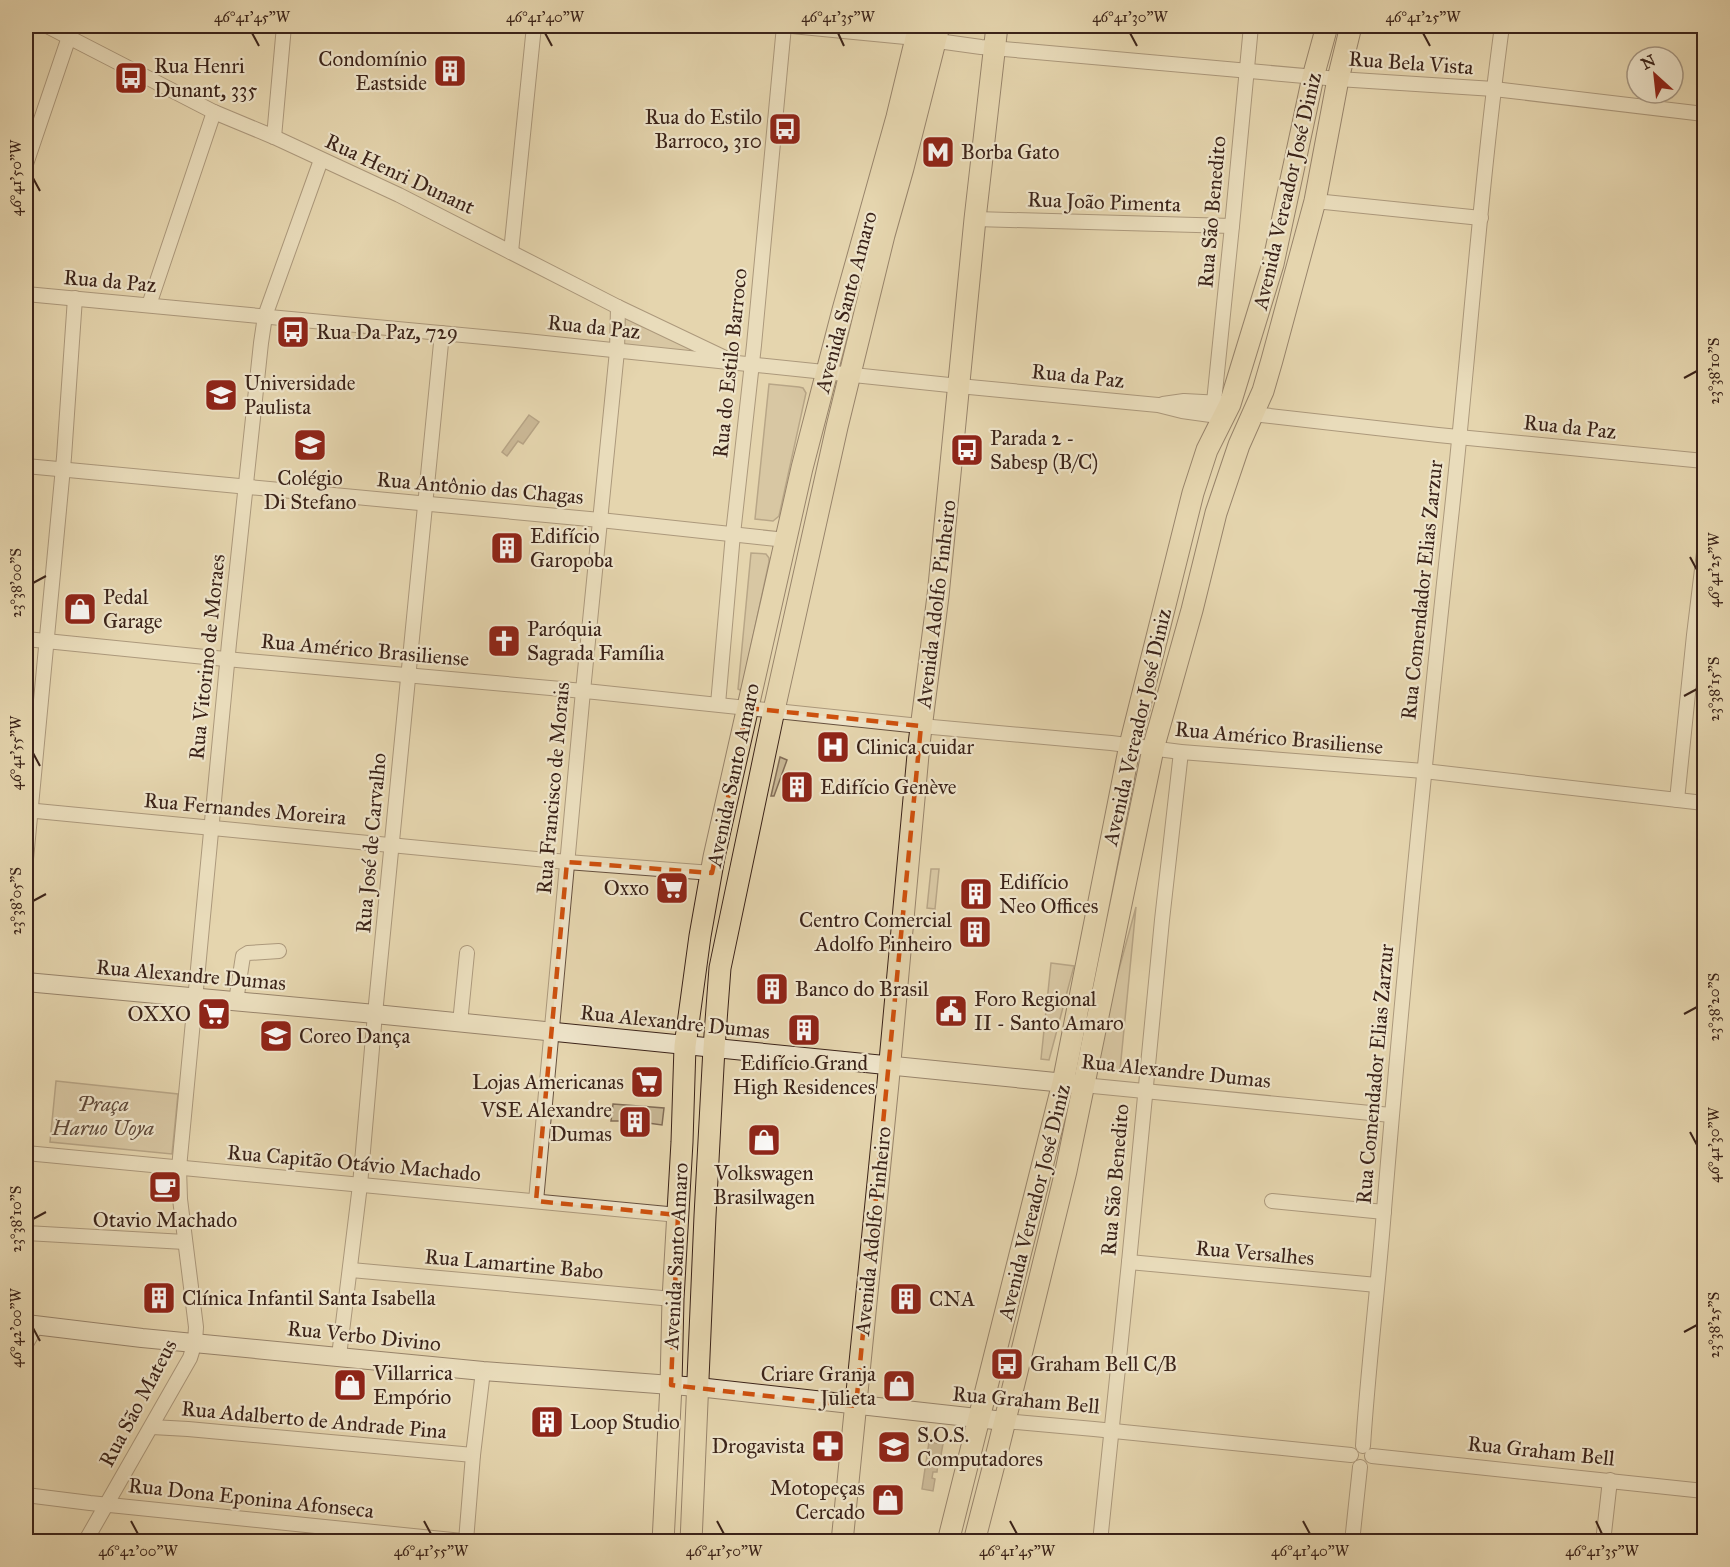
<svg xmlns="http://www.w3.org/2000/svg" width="1730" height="1567" viewBox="0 0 1730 1567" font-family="'IM FELL Great Primer',serif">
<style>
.green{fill:#c8b795;stroke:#826d57;stroke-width:1.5}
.water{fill:#ab987b;stroke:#7e6954;stroke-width:1.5}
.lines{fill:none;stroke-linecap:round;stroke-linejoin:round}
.street-casing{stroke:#66503e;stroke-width:16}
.secondary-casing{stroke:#3b2319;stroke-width:20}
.primary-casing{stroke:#3b2319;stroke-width:23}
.street{stroke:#eee4ca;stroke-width:14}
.secondary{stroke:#eee4ca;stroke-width:18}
.primary{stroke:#e5d5ae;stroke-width:21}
.marked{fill:none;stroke:#ce510e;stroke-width:4.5;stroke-dasharray:12 8;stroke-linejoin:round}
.ticks{fill:none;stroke:#3b2319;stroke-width:2}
.labels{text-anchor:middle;stroke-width:4.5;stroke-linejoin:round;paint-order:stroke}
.poi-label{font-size:21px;fill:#3b2319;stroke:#eee4ca;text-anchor:start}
.street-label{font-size:21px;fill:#3b2319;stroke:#eee4ca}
.park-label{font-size:21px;font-style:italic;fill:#5e4838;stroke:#eee4ca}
.neatline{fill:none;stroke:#3b2319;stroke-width:2}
.ticks-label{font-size:15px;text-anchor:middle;fill:#3b2319}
</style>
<rect width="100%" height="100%" fill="#e5d5ae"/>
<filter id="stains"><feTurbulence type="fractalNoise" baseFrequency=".00333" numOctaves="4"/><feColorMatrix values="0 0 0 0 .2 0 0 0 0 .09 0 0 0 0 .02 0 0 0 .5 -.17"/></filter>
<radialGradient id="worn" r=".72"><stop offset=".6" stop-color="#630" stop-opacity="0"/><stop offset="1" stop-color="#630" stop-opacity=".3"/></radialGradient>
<g class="green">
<polygon points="621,311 709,357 621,349"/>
<polygon points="769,384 799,387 803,388 806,393 779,516 773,521 755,519"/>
<polygon points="751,553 766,554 769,558 769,562 742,688 740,690 738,689"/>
<polygon points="780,757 787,760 774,796 771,796"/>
<polygon points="931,869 939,869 935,909 927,908"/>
<polygon points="1136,907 1120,1070 1128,1071 1128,1073 1092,1068"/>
<polygon points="1051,963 1074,966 1049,1060 1041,1059"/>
<polygon points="56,1081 178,1094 172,1154 50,1142"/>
<path d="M613,1104L664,1108L662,1125L648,1123C646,1111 636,1106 626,1113L622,1121H611Z"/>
</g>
<g class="water">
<polygon points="529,415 539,422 523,444 518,441 507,456 502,452"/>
<polygon points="929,1442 943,1444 941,1455 936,1455 935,1461 938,1462 937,1472 933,1472 932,1478 935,1479 933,1491 922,1489"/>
</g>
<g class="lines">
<g class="street-casing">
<g id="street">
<polyline points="47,26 214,112 274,137 399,195 618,307 723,357"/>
<polyline points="792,26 916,38 981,47 1338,79 1494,89 1704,114"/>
<polyline points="274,137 284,26"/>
<polyline points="26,164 69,37 70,26"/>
<polyline points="1315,201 1481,218"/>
<polyline points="975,219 1232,226"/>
<polyline points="511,252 534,26"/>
<polyline points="26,294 526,341 959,386 1158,405 1182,411 1225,417"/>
<polyline points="149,305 214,112"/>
<polyline points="1214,402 1232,226 1251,26"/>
<polyline points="1163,404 1184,401 1222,403"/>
<polyline points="1253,414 1438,435 1704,461"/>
<polyline points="26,466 600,520 786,540"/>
<polyline points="26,639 215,658 595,692 910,725 1111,743 1181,752 1424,771 1704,803"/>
<polyline points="718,704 733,534 754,345 784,26"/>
<polyline points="1677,800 1694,635 1704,553"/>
<polyline points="26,810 567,862 712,873"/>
<polyline points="26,859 64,457 75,298"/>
<polyline points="236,1001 243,956 248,953 279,951"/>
<polyline points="460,1023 467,953"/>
<polyline points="1083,1085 1391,1115"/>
<polyline points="26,1153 678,1215"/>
<polyline points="536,1201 583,691 617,351 618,307"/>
<polyline points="1272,1201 1384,1212"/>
<polyline points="26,1233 185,1242"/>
<polyline points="1129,1262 1377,1285"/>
<polyline points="351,1270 673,1299"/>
<polyline points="26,1344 37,1325"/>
<polyline points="339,1356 360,1185 375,1014 442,333"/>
<polyline points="1004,1421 1094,1429 1351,1455"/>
<polyline points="152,1427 188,1429 473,1455"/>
<path d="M1363,1446C1368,1367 1378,1289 1384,1210C1403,979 1426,748 1451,518C1469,354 1480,189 1502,26"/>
<polyline points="1372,1456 1704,1491"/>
<polyline points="26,1495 90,1503 472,1542"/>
<polyline points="466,1541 473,1455 483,1371"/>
<polyline points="85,1542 190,1358 195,1342 196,1327 180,1199 179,1168 229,643 261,343 265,316 321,160"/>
<polyline points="1100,1542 1129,1262 1162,920 1181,752"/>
<polyline points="1352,1542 1360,1467"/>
<polyline points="1603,1542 1610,1480"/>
</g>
</g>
<g class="secondary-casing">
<g id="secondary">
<polyline points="26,982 375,1014 1075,1084"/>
<polyline points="26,1324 142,1338 483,1371 698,1387 1004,1421"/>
</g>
</g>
<g class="primary-casing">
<g id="primary">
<polyline points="663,1542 671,1385 673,1299 682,1142 685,1046 700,936 714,857 802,468 843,310 897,117 919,26"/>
<polyline points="691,1542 705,1216 714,1048 720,968 774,710 837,427 884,235 903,168 939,26"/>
<polyline points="842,1542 888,1083 919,744 938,596 975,219 997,26"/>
<polyline points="948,1542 1063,1083 1130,745 1193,493 1207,450 1230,404 1273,264 1313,77 1327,26"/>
<polyline points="974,1542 998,1449 1066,1171 1153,749 1192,610 1216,513 1239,445 1263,391 1272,360 1315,201 1338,79 1351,26"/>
</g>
</g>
<use href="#street" class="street"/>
<use href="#secondary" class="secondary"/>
<use href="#primary" class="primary"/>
</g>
<path d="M0 0H1730V1567H0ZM747,708L921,726L856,1406L671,1385L678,1215L536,1201L567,862L712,873Z" fill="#e5d5ae" fill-opacity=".55" fill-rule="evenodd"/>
<path class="marked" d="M747,708L921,726L856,1406L671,1385L678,1215L536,1201L567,862L712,873Z"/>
<path class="ticks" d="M252,33L259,46M545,33L552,46M838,33L844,46M1130,33L1137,46M1423,33L1430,46M33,178L40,191M1684,378L1697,371M1690,557L1697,570M33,583L46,576M1684,696L1697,689M33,753L40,766M33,901L46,894M1684,1014L1697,1007M1690,1132L1697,1145M33,1219L46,1212M33,1328L40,1341M1684,1332L1697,1325M131,1521L138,1534M424,1521L431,1534M717,1521L724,1534M1010,1521L1017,1534M1303,1521L1310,1534M1596,1521L1602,1534"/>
<defs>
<g id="building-square" transform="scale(1.725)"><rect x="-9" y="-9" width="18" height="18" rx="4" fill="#8f2418" stroke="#eee4ca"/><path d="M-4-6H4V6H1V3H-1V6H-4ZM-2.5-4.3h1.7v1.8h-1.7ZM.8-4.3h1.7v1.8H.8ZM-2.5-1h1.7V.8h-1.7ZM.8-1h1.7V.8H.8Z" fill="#fff"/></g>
<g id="bus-square" transform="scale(1.725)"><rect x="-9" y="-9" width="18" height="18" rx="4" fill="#8f2418" stroke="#eee4ca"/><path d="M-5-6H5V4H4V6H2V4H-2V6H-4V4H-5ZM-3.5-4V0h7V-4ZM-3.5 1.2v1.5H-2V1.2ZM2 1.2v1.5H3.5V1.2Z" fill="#fff"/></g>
<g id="metro-square" transform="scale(1.725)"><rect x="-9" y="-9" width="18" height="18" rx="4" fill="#8f2418" stroke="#eee4ca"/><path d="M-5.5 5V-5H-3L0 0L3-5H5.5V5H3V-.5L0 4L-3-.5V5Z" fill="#fff"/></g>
<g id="university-square" transform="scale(1.725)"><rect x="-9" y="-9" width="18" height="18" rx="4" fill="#8f2418" stroke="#eee4ca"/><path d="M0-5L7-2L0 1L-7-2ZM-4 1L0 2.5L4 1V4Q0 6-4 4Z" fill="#fff"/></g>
<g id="school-square" transform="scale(1.725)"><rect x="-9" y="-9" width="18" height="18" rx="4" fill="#8f2418" stroke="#eee4ca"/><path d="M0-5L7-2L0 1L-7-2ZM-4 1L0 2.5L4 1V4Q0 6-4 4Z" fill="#fff"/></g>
<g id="shop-square" transform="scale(1.725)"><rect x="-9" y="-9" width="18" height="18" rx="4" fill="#8f2418" stroke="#eee4ca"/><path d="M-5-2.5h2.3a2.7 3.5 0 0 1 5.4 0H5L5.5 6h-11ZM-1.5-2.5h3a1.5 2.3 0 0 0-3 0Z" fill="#fff"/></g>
<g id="church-square" transform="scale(1.725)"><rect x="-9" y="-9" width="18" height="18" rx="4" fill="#8f2418" stroke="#eee4ca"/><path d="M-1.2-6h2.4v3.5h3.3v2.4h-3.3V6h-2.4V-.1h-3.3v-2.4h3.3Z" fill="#fff"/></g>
<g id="hospital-square" transform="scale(1.725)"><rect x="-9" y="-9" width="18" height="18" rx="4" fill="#8f2418" stroke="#eee4ca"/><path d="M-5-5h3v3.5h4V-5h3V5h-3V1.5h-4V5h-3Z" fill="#fff"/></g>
<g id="supermarket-square" transform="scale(1.725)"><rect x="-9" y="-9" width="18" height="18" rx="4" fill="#8f2418" stroke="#eee4ca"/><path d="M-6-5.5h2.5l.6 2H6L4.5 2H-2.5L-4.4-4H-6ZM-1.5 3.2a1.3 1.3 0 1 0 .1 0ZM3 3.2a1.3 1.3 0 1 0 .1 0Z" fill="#fff"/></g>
<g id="civic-square" transform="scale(1.725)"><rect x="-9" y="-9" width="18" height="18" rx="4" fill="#8f2418" stroke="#eee4ca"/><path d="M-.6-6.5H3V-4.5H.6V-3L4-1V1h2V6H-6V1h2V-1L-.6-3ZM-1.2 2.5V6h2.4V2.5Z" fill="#fff"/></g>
<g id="cafe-square" transform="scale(1.725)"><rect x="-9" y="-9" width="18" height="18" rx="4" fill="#8f2418" stroke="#eee4ca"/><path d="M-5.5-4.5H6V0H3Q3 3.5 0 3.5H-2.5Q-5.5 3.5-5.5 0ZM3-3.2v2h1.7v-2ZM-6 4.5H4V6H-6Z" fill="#fff"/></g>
<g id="pharmacy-square" transform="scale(1.725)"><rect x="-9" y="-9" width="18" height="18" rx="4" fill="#8f2418" stroke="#eee4ca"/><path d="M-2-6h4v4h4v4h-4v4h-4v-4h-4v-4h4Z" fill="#fff"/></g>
</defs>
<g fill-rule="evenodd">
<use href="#building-square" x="450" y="71"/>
<use href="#bus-square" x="131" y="78"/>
<use href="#bus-square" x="785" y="129"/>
<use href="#metro-square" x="938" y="152"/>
<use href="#bus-square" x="293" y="332"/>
<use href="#university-square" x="221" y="395"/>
<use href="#school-square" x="310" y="445"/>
<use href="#bus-square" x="967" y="450"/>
<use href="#building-square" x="507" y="548"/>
<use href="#shop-square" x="80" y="609"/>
<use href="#church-square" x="504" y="641"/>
<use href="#hospital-square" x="833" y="747"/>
<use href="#building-square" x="797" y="787"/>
<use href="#supermarket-square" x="672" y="888"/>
<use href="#building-square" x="976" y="894"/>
<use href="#building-square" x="975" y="932"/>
<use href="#building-square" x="772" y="989"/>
<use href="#civic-square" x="951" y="1011"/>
<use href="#supermarket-square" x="214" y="1014"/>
<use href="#building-square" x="804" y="1030"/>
<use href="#school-square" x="276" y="1036"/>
<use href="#supermarket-square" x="647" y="1082"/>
<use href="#building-square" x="635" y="1122"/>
<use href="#shop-square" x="764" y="1140"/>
<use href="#cafe-square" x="165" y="1187"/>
<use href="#building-square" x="159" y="1298"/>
<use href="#building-square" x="906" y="1299"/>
<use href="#bus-square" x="1007" y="1364"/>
<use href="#shop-square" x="350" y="1385"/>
<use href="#shop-square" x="899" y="1386"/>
<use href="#building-square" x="547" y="1422"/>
<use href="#pharmacy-square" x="828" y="1446"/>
<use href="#school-square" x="894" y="1447"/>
<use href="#shop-square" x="888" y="1500"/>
</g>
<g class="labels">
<g class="poi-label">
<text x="427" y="66" text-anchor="end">Condomínio<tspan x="427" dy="24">Eastside</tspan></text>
<text x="154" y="73">Rua Henri<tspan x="154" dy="24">Dunant, 335</tspan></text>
<text x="762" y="124" text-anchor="end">Rua do Estilo<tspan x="762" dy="24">Barroco, 310</tspan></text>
<text x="961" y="159">Borba Gato</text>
<text x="316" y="339">Rua Da Paz, 729</text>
<text x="244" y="390">Universidade<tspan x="244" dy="24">Paulista</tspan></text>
<text x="990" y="445">Parada 2 -<tspan x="990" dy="24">Sabesp (B/C)</tspan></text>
<text x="310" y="485" text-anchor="middle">Colégio<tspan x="310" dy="24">Di Stefano</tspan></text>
<text x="530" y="543">Edifício<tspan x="530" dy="24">Garopoba</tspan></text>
<text x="103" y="604">Pedal<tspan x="103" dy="24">Garage</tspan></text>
<text x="527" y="636">Paróquia<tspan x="527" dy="24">Sagrada Família</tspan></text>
<text x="856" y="754">Clinica cuidar</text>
<text x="820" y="794">Edifício Genève</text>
<text x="999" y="889">Edifício<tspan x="999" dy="24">Neo Offices</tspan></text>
<text x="649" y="895" text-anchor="end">Oxxo</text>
<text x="952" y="927" text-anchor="end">Centro Comercial<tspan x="952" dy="24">Adolfo Pinheiro</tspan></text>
<text x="795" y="996">Banco do Brasil</text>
<text x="974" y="1006">Foro Regional<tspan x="974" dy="24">II - Santo Amaro</tspan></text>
<text x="191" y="1021" text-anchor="end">OXXO</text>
<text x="299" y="1043">Coreo Dança</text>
<text x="804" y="1070" text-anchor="middle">Edifício Grand<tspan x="804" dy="24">High Residences</tspan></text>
<text x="624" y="1089" text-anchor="end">Lojas Americanas</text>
<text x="612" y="1117" text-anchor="end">VSE Alexandre<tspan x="612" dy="24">Dumas</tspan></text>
<text x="764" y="1180" text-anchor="middle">Volkswagen<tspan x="764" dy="24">Brasilwagen</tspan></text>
<text x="165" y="1227" text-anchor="middle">Otavio Machado</text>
<text x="182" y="1305">Clínica Infantil Santa Isabella</text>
<text x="929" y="1306">CNA</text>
<text x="1030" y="1371">Graham Bell C/B</text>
<text x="373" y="1380">Villarrica<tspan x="373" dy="24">Empório</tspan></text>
<text x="876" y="1381" text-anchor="end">Criare Granja<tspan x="876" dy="24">Julieta</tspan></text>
<text x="570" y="1429">Loop Studio</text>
<text x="917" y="1442">S.O.S.<tspan x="917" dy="24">Computadores</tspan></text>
<text x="805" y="1453" text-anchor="end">Drogavista</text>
<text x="865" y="1495" text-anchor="end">Motopeças<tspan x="865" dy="24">Cercado</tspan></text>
</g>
<g class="street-label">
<text transform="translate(1411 63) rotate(4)" y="7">Rua Bela Vista</text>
<text transform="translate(400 174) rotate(25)" y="7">Rua Henri Dunant</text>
<text transform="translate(1287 191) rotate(-77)" y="7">Avenida Vereador José Diniz</text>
<text transform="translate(1104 202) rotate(2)" y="7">Rua João Pimenta</text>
<text transform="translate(1212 212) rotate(-85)" y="7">Rua São Benedito</text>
<text transform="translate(110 281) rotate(5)" y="7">Rua da Paz</text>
<text transform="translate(846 302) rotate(-75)" y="7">Avenida Santo Amaro</text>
<text transform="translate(594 327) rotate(6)" y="7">Rua da Paz</text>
<text transform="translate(730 363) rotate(-84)" y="7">Rua do Estilo Barroco</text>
<text transform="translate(1078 376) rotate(6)" y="7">Rua da Paz</text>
<text transform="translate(1570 427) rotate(6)" y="7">Rua da Paz</text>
<text transform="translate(480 488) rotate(5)" y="7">Rua Antônio das Chagas</text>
<text transform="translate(1422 590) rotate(-84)" y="7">Rua Comendador Elias Zarzur</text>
<text transform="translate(936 604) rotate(-83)" y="7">Avenida Adolfo Pinheiro</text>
<text transform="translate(365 650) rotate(5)" y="7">Rua Américo Brasiliense</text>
<text transform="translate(207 657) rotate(-84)" y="7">Rua Vitorino de Moraes</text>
<text transform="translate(1137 727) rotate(-77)" y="7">Avenida Vereador José Diniz</text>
<text transform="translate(1279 738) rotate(5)" y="7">Rua Américo Brasiliense</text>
<text transform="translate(733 775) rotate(-78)" y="7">Avenida Santo Amaro</text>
<text transform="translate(553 788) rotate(-85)" y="7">Rua Francisco de Morais</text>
<text transform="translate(245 809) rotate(5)" y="7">Rua Fernandes Moreira</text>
<text transform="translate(371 843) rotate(-85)" y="7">Rua José de Carvalho</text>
<text transform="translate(191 975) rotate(5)" y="7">Rua Alexandre Dumas</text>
<text transform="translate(675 1022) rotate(6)" y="7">Rua Alexandre Dumas</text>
<text transform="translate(1176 1071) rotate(6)" y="7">Rua Alexandre Dumas</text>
<text transform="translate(1375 1074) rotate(-85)" y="7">Rua Comendador Elias Zarzur</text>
<text transform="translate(354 1163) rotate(5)" y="7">Rua Capitão Otávio Machado</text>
<text transform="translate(1115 1180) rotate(-85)" y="7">Rua São Benedito</text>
<text transform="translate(1034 1202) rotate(-76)" y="7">Avenida Vereador José Diniz</text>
<text transform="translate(873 1231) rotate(-84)" y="7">Avenida Adolfo Pinheiro</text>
<text transform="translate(1255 1253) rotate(5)" y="7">Rua Versalhes</text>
<text transform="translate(676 1256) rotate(-87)" y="7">Avenida Santo Amaro</text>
<text transform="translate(514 1264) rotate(5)" y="7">Rua Lamartine Babo</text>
<text transform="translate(364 1336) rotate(6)" y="7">Rua Verbo Divino</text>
<text transform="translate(1026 1400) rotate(5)" y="7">Rua Graham Bell</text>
<text transform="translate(138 1403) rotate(-62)" y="7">Rua São Mateus</text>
<text transform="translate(314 1420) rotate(5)" y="7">Rua Adalberto de Andrade Pina</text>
<text transform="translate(1541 1451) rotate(6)" y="7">Rua Graham Bell</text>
<text transform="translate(251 1498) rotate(6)" y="7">Rua Dona Eponina Afonseca</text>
</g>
<g class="park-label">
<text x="103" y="1111">Praça<tspan x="103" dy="24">Haruo Uoya</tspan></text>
</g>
</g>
<rect width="1730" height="1567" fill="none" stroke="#e5d5ae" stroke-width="66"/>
<g transform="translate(1655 75) rotate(333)"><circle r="28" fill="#eee4ca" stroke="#a69783" stroke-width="1.5"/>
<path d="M0-4.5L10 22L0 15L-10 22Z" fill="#8f2418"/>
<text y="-9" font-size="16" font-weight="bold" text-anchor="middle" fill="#3b2319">N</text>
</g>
<rect x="33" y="33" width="1664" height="1501" class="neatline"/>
<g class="ticks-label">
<text x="252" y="22">46°41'45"W</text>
<text x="545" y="22">46°41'40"W</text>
<text x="838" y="22">46°41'35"W</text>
<text x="1130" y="22">46°41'30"W</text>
<text x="1423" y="22">46°41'25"W</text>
<text transform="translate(16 178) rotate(-90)" y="5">46°41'50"W</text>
<text transform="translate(1714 371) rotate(-90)" y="5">23°38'10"S</text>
<text transform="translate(1714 570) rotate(-90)" y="5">46°41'25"W</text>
<text transform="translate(16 583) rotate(-90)" y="5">23°38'00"S</text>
<text transform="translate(1714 689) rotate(-90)" y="5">23°38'15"S</text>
<text transform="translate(16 753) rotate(-90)" y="5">46°41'55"W</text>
<text transform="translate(16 901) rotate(-90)" y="5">23°38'05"S</text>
<text transform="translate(1714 1007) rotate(-90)" y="5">23°38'20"S</text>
<text transform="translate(1714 1145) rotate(-90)" y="5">46°41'30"W</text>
<text transform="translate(16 1219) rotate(-90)" y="5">23°38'10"S</text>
<text transform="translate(1714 1325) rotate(-90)" y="5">23°38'25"S</text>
<text transform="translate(16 1328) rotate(-90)" y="5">46°42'00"W</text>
<text x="138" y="1556">46°42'00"W</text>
<text x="431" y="1556">46°41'55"W</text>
<text x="724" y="1556">46°41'50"W</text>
<text x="1017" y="1556">46°41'45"W</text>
<text x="1310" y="1556">46°41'40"W</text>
<text x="1602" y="1556">46°41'35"W</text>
</g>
<rect width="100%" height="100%" filter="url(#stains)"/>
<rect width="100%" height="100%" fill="url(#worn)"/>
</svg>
